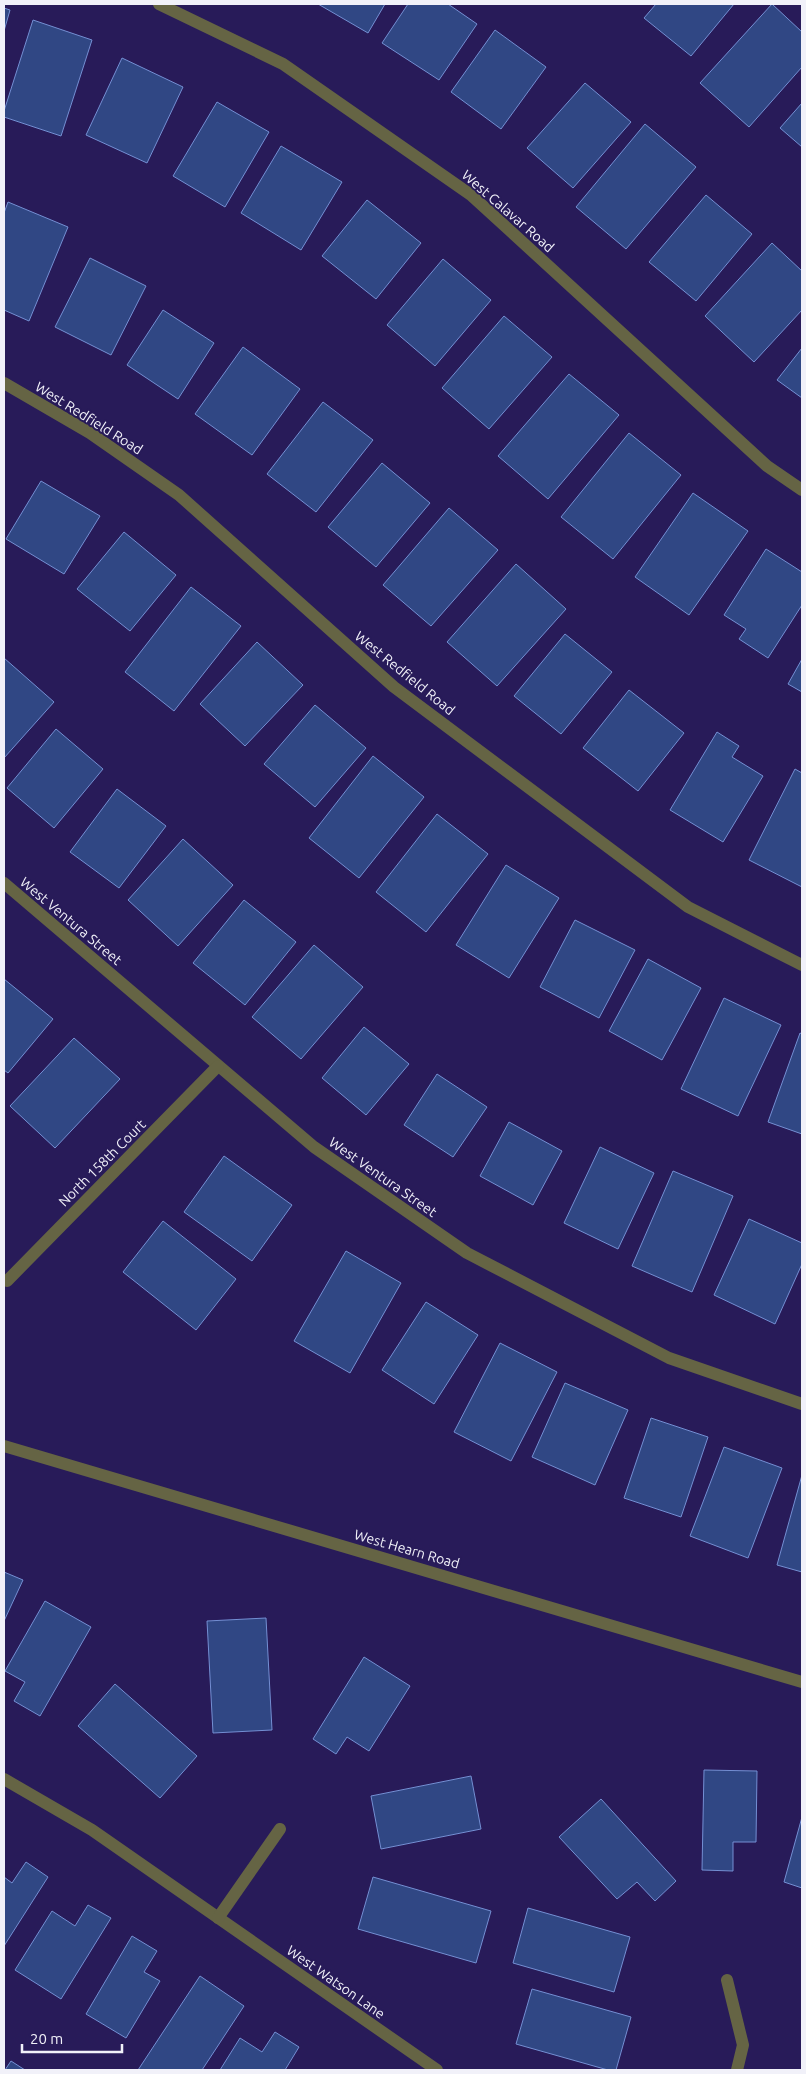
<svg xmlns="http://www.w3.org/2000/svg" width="806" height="2074" viewBox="0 0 806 2074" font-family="Ubuntu,sans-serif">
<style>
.building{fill:#304784;stroke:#748fd3}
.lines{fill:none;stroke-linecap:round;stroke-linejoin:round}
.minor{stroke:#656444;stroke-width:12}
.tertiary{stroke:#656444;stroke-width:12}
.labels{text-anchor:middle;stroke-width:4;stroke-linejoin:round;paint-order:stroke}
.street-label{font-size:14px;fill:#f1f1f9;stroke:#281b59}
</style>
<rect width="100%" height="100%" fill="#281b59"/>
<g class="building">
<polygon points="318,4 385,4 368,33"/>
<polygon points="408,4 448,4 477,24 439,80 382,43"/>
<polygon points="656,4 734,4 691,56 644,18"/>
<polygon points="772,4 802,32 802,67 749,127 700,83"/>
<polygon points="4,8 10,10 4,31"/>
<polygon points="33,20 92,40 61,136 4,117 4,111"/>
<polygon points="495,30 546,67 501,129 451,92"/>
<polygon points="122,58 183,87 147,163 86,135"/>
<polygon points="585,83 631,122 573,188 527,148"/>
<polygon points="217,102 269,132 225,207 173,176"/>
<polygon points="802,103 802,147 780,128"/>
<polygon points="645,124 696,167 626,249 576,207"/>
<polygon points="281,146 342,182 301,250 241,213"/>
<polygon points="706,195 752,234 696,301 649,262"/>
<polygon points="367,200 421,243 376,299 322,256"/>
<polygon points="8,202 68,227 29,321 4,310 4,213"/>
<polygon points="772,243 802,271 802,310 754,362 705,316"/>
<polygon points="90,258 146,286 111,355 55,327"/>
<polygon points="443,259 491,300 435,366 387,325"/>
<polygon points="163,310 214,343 178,399 127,365"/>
<polygon points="504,316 552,357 489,429 442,388"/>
<polygon points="243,347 300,389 252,455 195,414"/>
<polygon points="802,348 802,398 777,380"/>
<polygon points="569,374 619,415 548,499 498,456"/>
<polygon points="323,402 373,440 316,512 267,474"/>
<polygon points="629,433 681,475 613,559 561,517"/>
<polygon points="382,463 430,503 376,567 328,527"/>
<polygon points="41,481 100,516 64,574 6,539"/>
<polygon points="693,493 748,531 689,615 635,577"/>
<polygon points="449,508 498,550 431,626 383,585"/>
<polygon points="124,532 176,575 130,631 77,589"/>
<polygon points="766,549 802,572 802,605 768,658 739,639 746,629 724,615"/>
<polygon points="516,564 566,609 497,686 447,642"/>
<polygon points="191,587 241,626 174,711 125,672"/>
<polygon points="565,634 612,672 561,734 514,696"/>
<polygon points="257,642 303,685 245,746 200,704"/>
<polygon points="4,658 54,702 4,758"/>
<polygon points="802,659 802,692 788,684"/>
<polygon points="629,690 684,733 638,791 583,748"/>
<polygon points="315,705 366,748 315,807 264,764"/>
<polygon points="56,729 103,769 54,828 7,788"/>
<polygon points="717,732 739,746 732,757 763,776 723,842 670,810"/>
<polygon points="373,756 424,797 359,878 309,838"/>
<polygon points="795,769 802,773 802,887 749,860"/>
<polygon points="117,789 166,826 119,888 70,852"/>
<polygon points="437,814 488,854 426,932 376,892"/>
<polygon points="183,839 233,885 178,946 128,900"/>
<polygon points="506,865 559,898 509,978 456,945"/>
<polygon points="244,900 296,942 245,1005 193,963"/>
<polygon points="575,920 635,950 599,1018 540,987"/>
<polygon points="314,945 363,987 301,1059 252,1017"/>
<polygon points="648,959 701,988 662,1060 609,1031"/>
<polygon points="4,979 53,1019 8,1073 4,1070"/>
<polygon points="724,998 781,1025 738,1116 681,1089"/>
<polygon points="364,1027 409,1064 366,1115 322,1078"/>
<polygon points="800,1033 802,1034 802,1134 768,1122"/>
<polygon points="74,1038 120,1079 55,1148 10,1106"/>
<polygon points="437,1074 487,1107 453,1157 404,1125"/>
<polygon points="509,1122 562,1151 533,1205 480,1176"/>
<polygon points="600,1147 654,1173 618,1249 564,1223"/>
<polygon points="224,1156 292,1205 252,1261 184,1212"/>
<polygon points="673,1171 733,1196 692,1292 632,1266"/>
<polygon points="749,1219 802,1243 802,1264 775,1324 714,1295"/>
<polygon points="163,1221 236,1279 196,1330 123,1272"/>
<polygon points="346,1251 401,1283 350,1373 294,1341"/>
<polygon points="426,1302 478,1335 434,1404 382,1370"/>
<polygon points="500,1343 557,1372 511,1461 454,1432"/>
<polygon points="565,1383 628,1410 595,1485 532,1457"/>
<polygon points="651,1418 708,1437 681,1517 624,1498"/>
<polygon points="724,1447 782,1468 748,1558 690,1536"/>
<polygon points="802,1475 802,1572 777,1565"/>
<polygon points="4,1572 23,1580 4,1621"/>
<polygon points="45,1601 91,1627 40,1716 14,1701 25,1682 5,1671"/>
<polygon points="266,1618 272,1730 213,1733 207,1621"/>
<polygon points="364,1657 410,1686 369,1751 347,1737 336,1754 313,1739"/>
<polygon points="115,1684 197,1756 160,1798 78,1726"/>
<polygon points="704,1770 757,1771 756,1842 733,1842 733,1871 702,1870"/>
<polygon points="471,1776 481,1829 381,1849 371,1796"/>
<polygon points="601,1799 676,1881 655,1901 637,1882 617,1899 559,1837"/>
<polygon points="802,1817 802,1888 784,1882"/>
<polygon points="26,1862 48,1877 4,1946 4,1877 12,1883"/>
<polygon points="373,1877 491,1911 476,1963 358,1929"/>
<polygon points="88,1905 111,1918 61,1999 15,1970 52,1911 75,1926"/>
<polygon points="528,1908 630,1937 614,1992 513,1963"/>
<polygon points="132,1936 157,1951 144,1972 160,1981 126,2038 86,2014"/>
<polygon points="200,1976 244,2006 202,2070 138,2070"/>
<polygon points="532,1989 631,2017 616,2070 608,2070 516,2044"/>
<polygon points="275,2032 299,2047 285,2070 220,2070 240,2038 262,2052"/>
<polygon points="11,2061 25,2070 5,2070"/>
</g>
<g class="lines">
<g class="minor">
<polyline points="159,4 283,64 471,195 767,466 802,490"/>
<polyline points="4,383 90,433 179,495 394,687 688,907 802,965"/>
<polyline points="4,883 314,1147 467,1253 669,1358 802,1404"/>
<polyline points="7,1281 218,1066"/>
<polyline points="4,1779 92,1830 437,2070"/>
<polyline points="218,1918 280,1829"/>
<polyline points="727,1980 743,2045 737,2070"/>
</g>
<polyline class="tertiary" points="4,1446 802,1682"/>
</g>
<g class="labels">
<g class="street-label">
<text transform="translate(508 211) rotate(41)" y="5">West Calavar Road</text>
<text transform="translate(89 418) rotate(32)" y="5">West Redfield Road</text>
<text transform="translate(405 673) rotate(39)" y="5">West Redfield Road</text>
<text transform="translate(71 921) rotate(40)" y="5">West Ventura Street</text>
<text transform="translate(102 1163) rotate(-45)" y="5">North 158th Court</text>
<text transform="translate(383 1177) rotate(35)" y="5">West Ventura Street</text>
<text transform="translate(407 1549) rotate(16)" y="5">West Hearn Road</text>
<text transform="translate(336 1982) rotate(35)" y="5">West Watson Lane</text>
</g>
</g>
<rect width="806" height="2074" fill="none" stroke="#f1f1f9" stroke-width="10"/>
<path d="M22 2044v8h100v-8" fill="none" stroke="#f1f1f9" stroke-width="2.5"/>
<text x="30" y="2044" font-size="15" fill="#f1f1f9" stroke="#281b59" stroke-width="4" paint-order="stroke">20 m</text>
</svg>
